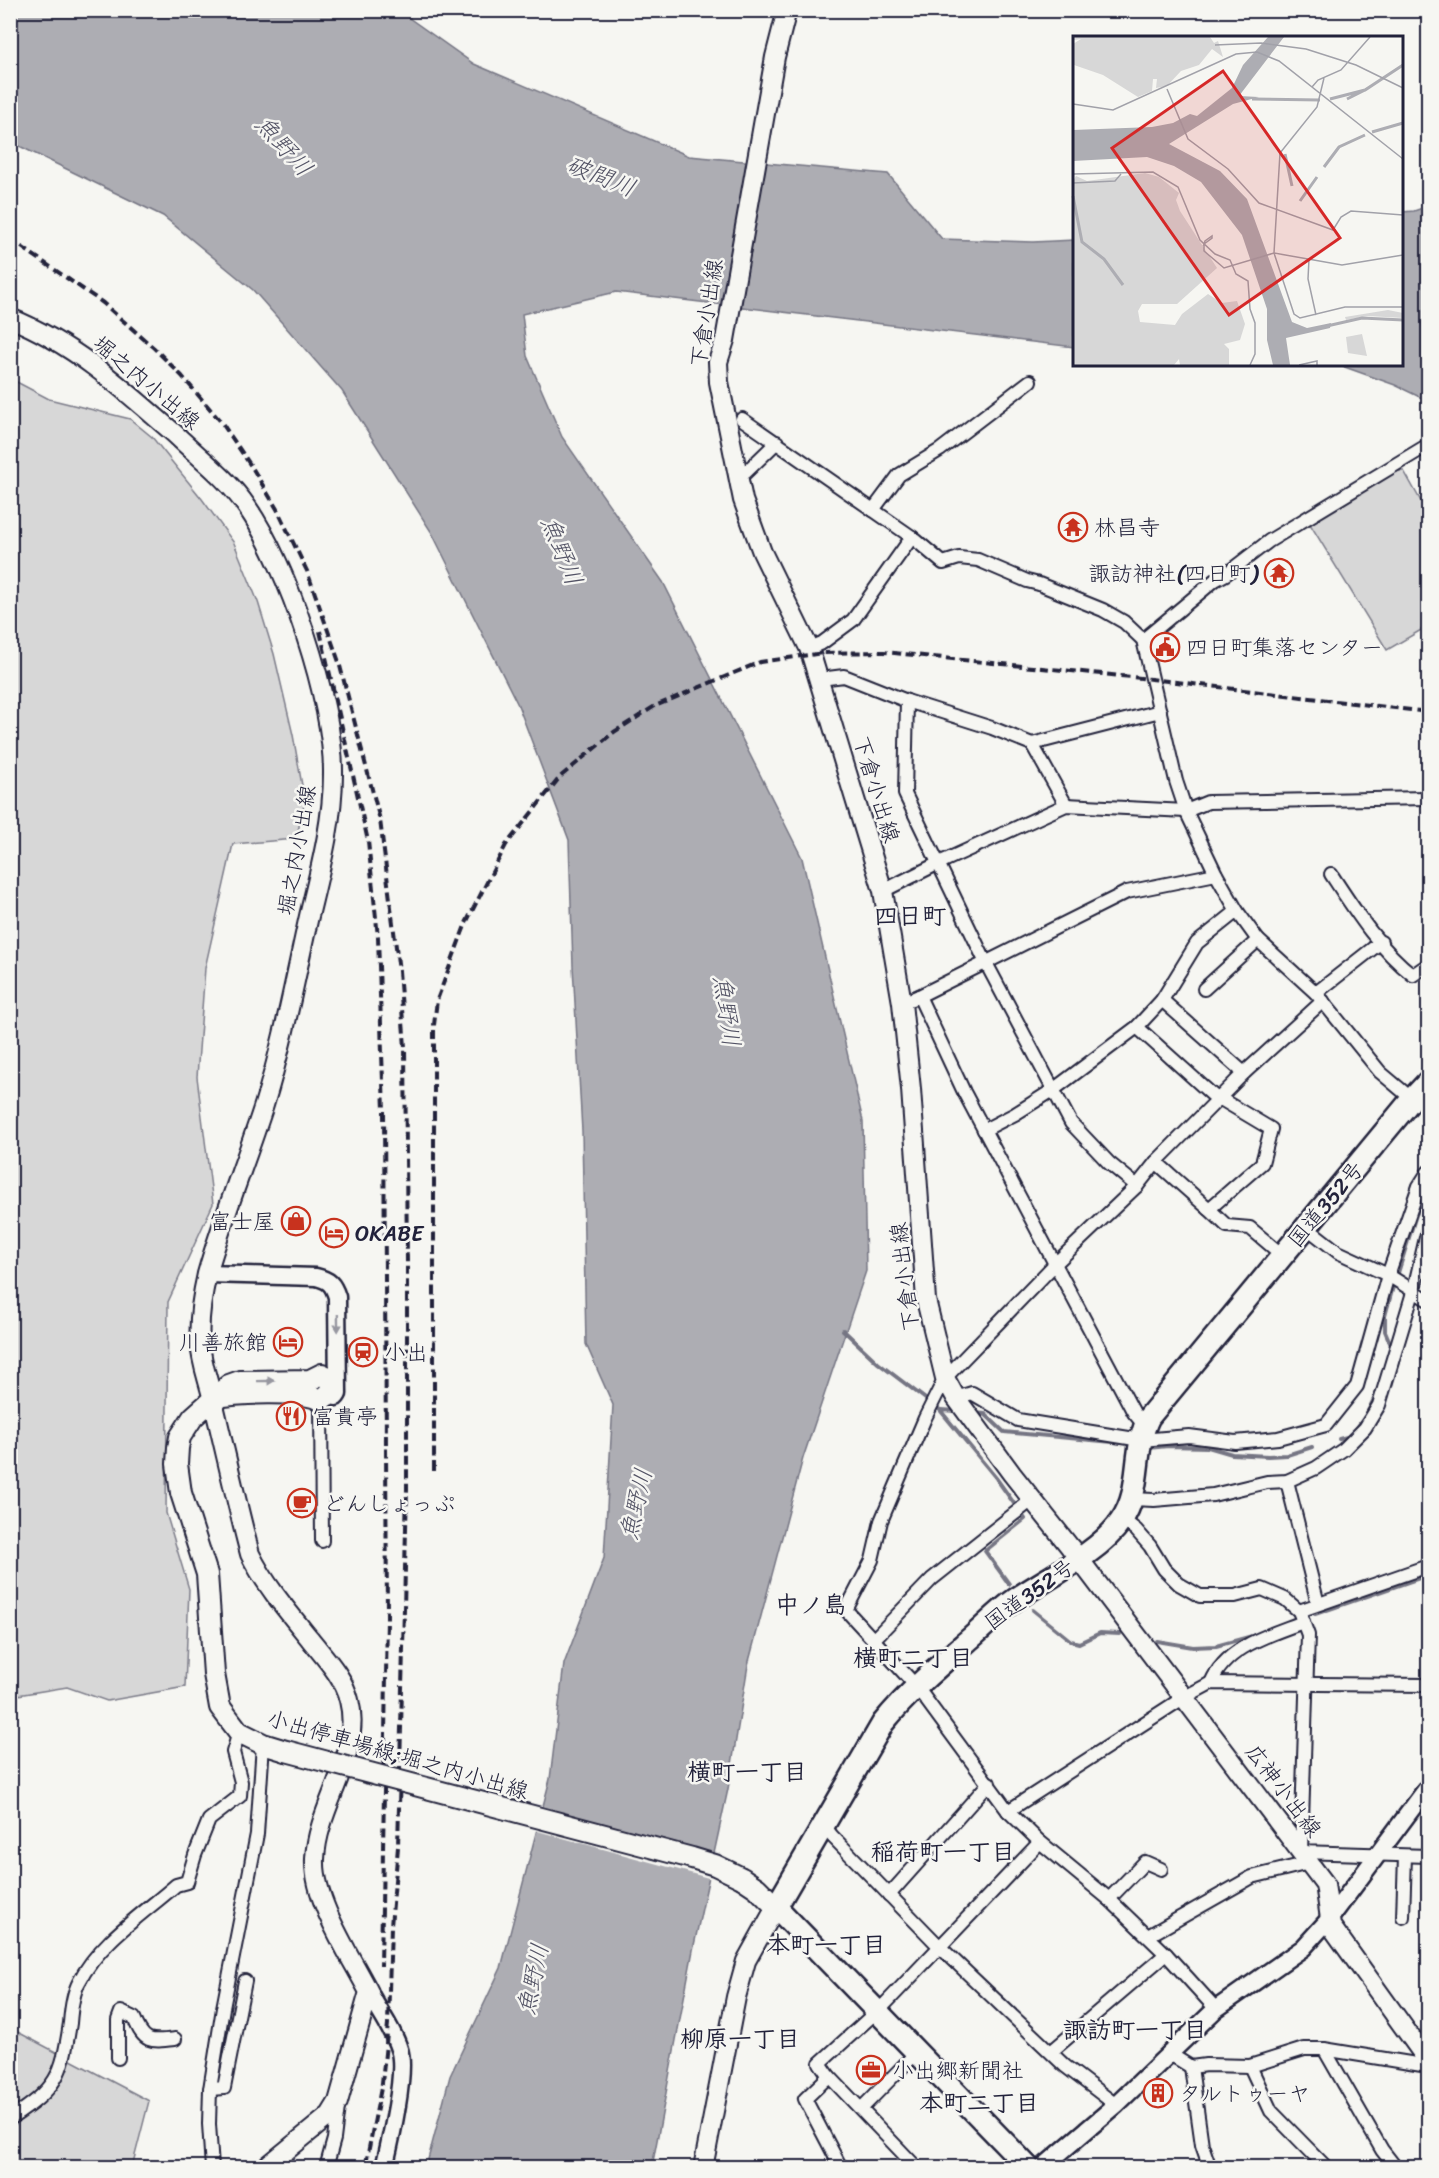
<svg xmlns="http://www.w3.org/2000/svg" width="1439" height="2178" viewBox="0 0 1439 2178" font-family="Sriracha,'Klee One',sans-serif">
<style>
.green{fill:#d7d7d7;stroke:#7c7c89;stroke-width:1.5}
.water{fill:#adadb3;stroke:#757583;stroke-width:1.5}
.pier{fill:#f6f6f2}
.lines{fill:none;stroke-linecap:round;stroke-linejoin:round}
.stream{stroke:#757583;stroke-width:4}
.minor-casing{stroke:#22223b;stroke-width:16}
.tertiary-casing{stroke:#22223b;stroke-width:21}
.secondary-casing{stroke:#22223b;stroke-width:22}
.primary-casing{stroke:#22223b;stroke-width:24}
.trunk-casing{stroke:#22223b;stroke-width:26}
.minor{stroke:#f6f6f2;stroke-width:12}
.tertiary{stroke:#f6f6f2;stroke-width:16}
.secondary{stroke:#f6f6f2;stroke-width:18}
.primary{stroke:#f6f6f2;stroke-width:20}
.trunk{stroke:#f6f6f2;stroke-width:21}
.rail{stroke:#22223b;stroke-width:4;stroke-dasharray:9 4.5;stroke-linecap:butt}
.primary-bridge-casing{stroke:#22223b;stroke-width:24;stroke-linecap:butt}
.primary-bridge{stroke:#f6f6f2;stroke-width:20}
.oneway{fill:#9797a0}
.labels{text-anchor:middle;stroke-width:5;stroke-linejoin:round;paint-order:stroke}
.street-label{font-size:22px;fill:#22223b;stroke:#f6f6f2}
.poi-label{font-size:22px;fill:#22223b;stroke:#f6f6f2;text-anchor:start}
.water-label{font-size:24px;font-style:italic;fill:#535365;stroke:#f6f6f2}
.neighbourhood-label{font-size:24px;font-weight:bold;fill:#22223b;stroke:#f6f6f2}
.inset-river{fill:none;stroke:#adadb3;stroke-width:3}
.inset-road{fill:none;stroke:#a1a1a9;stroke-width:1.5}
.view{fill:#d62828;fill-opacity:0.15;stroke:#d62828;stroke-width:3}
.inset-edge{fill:none;stroke:#22223b;stroke-width:3}
</style>
<rect width="100%" height="100%" fill="#f6f6f2"/>
<filter id="ink" filterUnits="userSpaceOnUse"><feTurbulence type="fractalNoise" baseFrequency=".0167" numOctaves="2"/><feDisplacementMap in="SourceGraphic" scale="12" xChannelSelector="R" yChannelSelector="G"/><feConvolveMatrix kernelMatrix="1 2 1 2 8 2 1 2 1" color-interpolation-filters="sRGB"/></filter>
<g filter="url(#ink)">
<g class="green">
<polygon points="11,379 49,399 130,419 152,437 202,499 234,543 258,602 274,654 293,735 305,802 296,839 233,844 205,968 197,1077 213,1204 168,1302 166,1513 189,1589 185,1687 107,1701 67,1687 11,1696"/>
<polygon points="1394,471 1404,471 1428,514 1428,626 1387,650 1310,524"/>
<polygon points="10,2028 149,2101 132,2167 11,2167"/>
</g>
<g class="water">
<polygon points="10,11 399,11 474,64 689,156 888,174 942,239 1033,242 1074,240 1074,347 616,292 522,314 527,356 562,437 663,582 802,858 863,1121 866,1271 803,1458 748,1665 728,1789 693,1950 652,2167 426,2167 450,2076 501,1968 550,1779 564,1664 604,1558 613,1405 586,1344 582,1131 573,966 569,840 518,705 432,533 342,391 253,290 163,216 11,142"/>
<polygon points="1428,206 1428,319 1422,323 1428,339 1428,401 1395,385 1339,365 1402,364 1402,212 1414,211"/>
</g>
<polygon class="pier" points="540,1807 717,1854 712,1879 534,1830"/>
<g class="lines">
<g class="stream">
<polyline points="1397,1276 1416,1215 1428,1190"/>
<polyline points="843,1330 878,1363 940,1410 996,1478 1025,1519 985,1551 1009,1584"/>
<polyline points="1391,1345 1385,1331 1385,1316 1394,1283"/>
<polyline points="941,1410 957,1411"/>
<polyline points="974,1413 985,1414 1004,1432 1124,1443"/>
<polyline points="1339,1439 1351,1436 1366,1415 1376,1395"/>
<polyline points="1148,1448 1168,1446 1208,1447 1232,1454 1268,1456 1287,1455 1312,1447"/>
<polyline points="1033,1610 1071,1641 1079,1643 1100,1633 1120,1634"/>
<polyline points="1315,1614 1428,1575"/>
<polyline points="1157,1641 1193,1647 1216,1646 1256,1635"/>
</g>
<g class="minor-casing">
<g id="minor">
<polyline points="742,419 912,537 943,563 959,558 978,560 1027,581 1039,584 1103,610 1124,622 1143,640 1176,781 1186,811 1216,874 1237,911 1258,940 1316,993 1380,1072 1412,1099"/>
<polyline points="737,474 745,473 777,442"/>
<polyline points="873,510 899,475 940,450 1030,381"/>
<polyline points="1143,640 1215,580 1226,574 1269,541 1428,445"/>
<polyline points="809,648 822,643 853,620 912,537"/>
<polyline points="820,679 844,676 907,701 992,728 1032,744 1160,711"/>
<polyline points="907,701 905,794 986,963 1071,1123 1109,1163 1137,1186"/>
<polyline points="1032,744 1066,805"/>
<path d="M1331,874C1354,909 1379,949 1413,975L1426,966"/>
<polyline points="883,891 939,863 1066,805 1186,811 1208,802 1428,798"/>
<polyline points="1204,989 1258,940"/>
<polyline points="1316,993 1381,942"/>
<polyline points="919,996 964,1092 1134,1413 1144,1425"/>
<polyline points="1162,1000 1244,1073"/>
<polyline points="902,1003 919,996 1127,892 1216,874"/>
<polyline points="1137,1027 1218,1100"/>
<polyline points="984,1130 1015,1114 1053,1090 1137,1027 1162,1000 1197,943 1237,911"/>
<polyline points="1156,1162 1209,1209 1262,1163 1271,1129 1219,1098"/>
<polyline points="1209,1209 1227,1226 1250,1228 1282,1255"/>
<polyline points="1306,1227 1338,1252 1388,1275 1428,1300"/>
<polyline points="956,1398 972,1393 1018,1420 1141,1440 1189,1436 1235,1442 1278,1438 1326,1425 1357,1386 1388,1275 1419,1186 1428,1172"/>
<polyline points="321,1400 322,1541"/>
<polyline points="1287,1481 1318,1604"/>
<polyline points="1132,1499 1154,1500 1213,1495 1267,1482 1287,1481 1316,1468 1344,1449 1365,1428 1379,1405 1414,1289 1428,1229"/>
<polyline points="1122,1519 1136,1530 1150,1546 1164,1569 1179,1584 1200,1596 1235,1596 1262,1589 1285,1599 1299,1611 1308,1635 1301,1852 1428,1856"/>
<polyline points="1299,1611 1428,1566"/>
<polyline points="874,1639 932,1579 1033,1499"/>
<path d="M1211,1683C1226,1646 1270,1635 1303,1622"/>
<polyline points="1008,1811 1183,1698 1211,1683 1428,1685"/>
<polyline points="823,1824 832,1836 940,1947 1065,2066 1116,2105"/>
<polyline points="889,1895 989,1783"/>
<polyline points="1109,1899 1145,1862 1161,1869"/>
<polyline points="1403,1917 1405,1856"/>
<polyline points="1148,1936 1252,1877 1309,1863"/>
<polyline points="1216,2009 1166,1954 1109,1899 1040,1842 1008,1811 916,1686 846,1610 872,1560 881,1521 925,1418 945,1378 1056,1263 1137,1186 1156,1162 1244,1073 1323,1001"/>
<polyline points="1324,2049 1382,2150 1396,2168"/>
<polyline points="1052,2051 1166,1954"/>
<polyline points="1170,2054 1191,2067 1206,2065 1250,2066 1304,2049 1324,2049 1428,2066"/>
<path d="M118,2058V2020L121,2012L134,2018C144,2043 150,2042 175,2039"/>
<polyline points="1250,2066 1271,2111 1327,2168"/>
<polyline points="1191,2067 1202,2145 1210,2168"/>
<polyline points="829,2076 805,2099 839,2164 844,2168"/>
<polyline points="210,2089 224,2088 245,1981"/>
<polyline points="861,2109 916,2053"/>
<path d="M10,2119C57,2088 62,2077 70,2023C71,2010 73,1993 79,1982C99,1942 143,1914 176,1885L187,1882L195,1855L209,1820L240,1796L241,1782L233,1752L239,1732"/>
<polyline points="212,2168 209,2124 210,2089 223,2008 257,1834 263,1744"/>
<polyline points="326,2168 334,2139 338,2107"/>
<polyline points="917,2168 829,2076 820,2063 886,2003 1040,1842"/>
</g>
</g>
<g class="tertiary-casing">
<g id="tertiary">
<path d="M207,1274L316,1277C329,1280 333,1284 337,1297L338,1394L336,1397"/>
<path d="M369,1992C379,2012 393,2029 399,2049C407,2071 390,2143 384,2168"/>
<polyline points="1042,2168 1116,2105 1216,2009 1303,1948 1331,1917 1428,1787"/>
</g>
</g>
<g class="secondary-casing">
<g id="secondary">
<polyline points="787,10 775,57 725,340 718,362 719,382 743,500 762,552 809,648 883,891 902,1003 911,1089 926,1300 945,1378 956,1398 1012,1474 1070,1547 1325,1884 1331,1926 1428,2061"/>
<path d="M10,318C75,344 126,391 177,436C201,459 228,479 247,507C288,566 334,702 333,774C333,822 320,870 309,916C295,979 283,1044 264,1105C246,1161 223,1217 207,1274C202,1296 198,1319 200,1342C201,1364 210,1384 214,1405C226,1455 237,1505 250,1554C265,1585 289,1613 310,1639C325,1658 343,1676 349,1700C363,1755 317,1805 315,1859C313,1900 350,1955 369,1992L338,2102L330,2115L265,2168"/>
<polyline points="703,2168 736,1997 746,1961 776,1907"/>
</g>
</g>
<g class="primary-casing">
<g id="primary">
<path d="M213,1398C236,1393 301,1390 321,1400L330,1393C334,1385 331,1378 322,1374L310,1380L240,1381L229,1385L193,1417L180,1437L178,1448L177,1464L181,1493L207,1574L214,1674L220,1707L239,1732L263,1744L286,1751"/>
<polyline points="742,1878 757,1888 776,1907"/>
</g>
</g>
<g class="trunk-casing">
<path id="trunk" d="M1029,2168L776,1907L883,1723C909,1691 940,1665 971,1638C986,1625 1000,1610 1016,1599C1047,1578 1100,1552 1121,1521C1143,1490 1132,1449 1149,1417L1412,1099L1428,1082"/>
</g>
<use href="#minor" class="minor"/>
<use href="#tertiary" class="tertiary"/>
<use href="#secondary" class="secondary"/>
<use href="#primary" class="primary"/>
<use href="#trunk" class="trunk"/>
<g class="rail">
<polyline points="10,239 103,303 154,348 182,376 222,423 253,469 277,509 307,571 339,662 380,820 399,971 405,1047 407,1262 407,1489 398,1847 391,1926 388,2024 382,2083 365,2168"/>
<polyline points="320,631 368,841 378,937 384,1111 387,1617 381,1966"/>
<polyline points="434,1471 434,1025 437,1000 466,923 506,845 560,777 614,732 655,706 760,662 823,653 884,652 1151,679 1428,712"/>
</g>
<g class="primary-bridge-casing">
<polyline id="primary-bridge" points="286,1751 692,1858 715,1865 742,1878"/>
</g>
<use href="#primary-bridge" class="primary-bridge"/>
</g>
<defs><path id="oneway-solid" d="M-6-.8H1V-3.2L6.5 0L1 3.2V.8H-6Z" transform="scale(1.5)"/></defs>
<g class="oneway">
<use href="#oneway-solid" transform="translate(338 1323) rotate(89)"/>
<use href="#oneway-solid" transform="translate(266 1381) rotate(-1)"/>
</g>
</g>
<defs>
<g id="temple-ring" transform="scale(1.5)"><circle r="9.5" fill="#f6f6f2" stroke="#c8321e" stroke-width="1.5"/><path d="M0-6L5-2H3V0L6.5 2.5H4V6H1.5V3h-3V6H-4V2.5H-6.5L-3 0V-2H-5Z" fill="#c8321e"/></g>
<g id="civic-ring" transform="scale(1.5)"><circle r="9.5" fill="#f6f6f2" stroke="#c8321e" stroke-width="1.5"/><path d="M-.6-6.5H3V-4.5H.6V-3L4-1V1h2V6H-6V1h2V-1L-.6-3ZM-1.2 2.5V6h2.4V2.5Z" fill="#c8321e"/></g>
<g id="shop-ring" transform="scale(1.5)"><circle r="9.5" fill="#f6f6f2" stroke="#c8321e" stroke-width="1.5"/><path d="M-5-2.5h2.3a2.7 3.5 0 0 1 5.4 0H5L5.5 6h-11ZM-1.5-2.5h3a1.5 2.3 0 0 0-3 0Z" fill="#c8321e"/></g>
<g id="hotel-ring" transform="scale(1.5)"><circle r="9.5" fill="#f6f6f2" stroke="#c8321e" stroke-width="1.5"/><path d="M-6-4.5h1.5V1H6V5H4.5V3h-9V5H-6ZM-4 0a1.8 1.8 0 1 1 3.6 0ZM.5 0V-2.5h3Q6-2.5 6 0Z" fill="#c8321e"/></g>
<g id="station-ring" transform="scale(1.5)"><circle r="9.5" fill="#f6f6f2" stroke="#c8321e" stroke-width="1.5"/><path d="M-3-6H3Q5-6 5-4V2Q5 4 3 4L4.5 6H3L1.5 4h-3L-3 6H-4.5L-3 4Q-5 4-5 2V-4Q-5-6-3-6ZM-3.5-4v3h7v-3ZM-3.5 1v1.5H-2V1ZM2 1v1.5H3.5V1Z" fill="#c8321e"/></g>
<g id="restaurant-ring" transform="scale(1.5)"><circle r="9.5" fill="#f6f6f2" stroke="#c8321e" stroke-width="1.5"/><path d="M-5-6h1v4h1v-4h1v4h1v-4h1v5L-1.5 .5V6h-2V.5L-5-1ZM5-6V6H3V1.5H1.5Q1.5-4 5-6Z" fill="#c8321e"/></g>
<g id="cafe-ring" transform="scale(1.5)"><circle r="9.5" fill="#f6f6f2" stroke="#c8321e" stroke-width="1.5"/><path d="M-5.5-4.5H6V0H3Q3 3.5 0 3.5H-2.5Q-5.5 3.5-5.5 0ZM3-3.2v2h1.7v-2ZM-6 4.5H4V6H-6Z" fill="#c8321e"/></g>
<g id="office-ring" transform="scale(1.5)"><circle r="9.5" fill="#f6f6f2" stroke="#c8321e" stroke-width="1.5"/><path d="M-6-3h4V-5.5h4V-3h4V5H-6ZM-1-4.5V-3h2v-1.5ZM-6 0V1H6V0Z" fill="#c8321e"/></g>
<g id="building-ring" transform="scale(1.5)"><circle r="9.5" fill="#f6f6f2" stroke="#c8321e" stroke-width="1.5"/><path d="M-4-6H4V6H1V3H-1V6H-4ZM-2.5-4.3h1.7v1.8h-1.7ZM.8-4.3h1.7v1.8H.8ZM-2.5-1h1.7V.8h-1.7ZM.8-1h1.7V.8H.8Z" fill="#c8321e"/></g>
</defs>
<g fill-rule="evenodd">
<use href="#temple-ring" x="1073" y="527"/>
<use href="#temple-ring" x="1279" y="573"/>
<use href="#civic-ring" x="1165" y="647"/>
<use href="#shop-ring" x="296" y="1221"/>
<use href="#hotel-ring" x="334" y="1233"/>
<use href="#hotel-ring" x="288" y="1342"/>
<use href="#station-ring" x="363" y="1352"/>
<use href="#restaurant-ring" x="291" y="1416"/>
<use href="#cafe-ring" x="302" y="1503"/>
<use href="#office-ring" x="871" y="2070"/>
<use href="#building-ring" x="1158" y="2093"/>
</g>
<g class="labels">
<g class="street-label">
<text transform="translate(706 313) rotate(-81)" y="8">下倉小出線</text>
<text transform="translate(147 382) rotate(40)" y="8">堀之内小出線</text>
<text transform="translate(877 789) rotate(73)" y="8">下倉小出線</text>
<text transform="translate(296 850) rotate(-80)" y="8">堀之内小出線</text>
<text transform="translate(1325 1204) rotate(-50)" y="8">国道352号</text>
<text transform="translate(904 1277) rotate(-97)" y="8">下倉小出線</text>
<text transform="translate(1029 1594) rotate(-36)" y="8">国道352号</text>
<text transform="translate(398 1754) rotate(16)" y="8">小出停車場線;堀之内小出線</text>
<text transform="translate(1284 1790) rotate(53)" y="8">広神小出線</text>
</g>
<g class="poi-label">
<text x="1094" y="535">林昌寺</text>
<text x="1258" y="581" text-anchor="end">諏訪神社(四日町)</text>
<text x="1186" y="655">四日町集落センター</text>
<text x="275" y="1229" text-anchor="end">富士屋</text>
<text x="355" y="1241">OKABE</text>
<text x="267" y="1350" text-anchor="end">川善旅館</text>
<text x="384" y="1360">小出</text>
<text x="312" y="1424">富貴亭</text>
<text x="323" y="1511">どんしょっぷ</text>
<text x="892" y="2078">小出郷新聞社</text>
<text x="1179" y="2101">タルトゥーヤ</text>
</g>
<g class="water-label">
<text transform="translate(284 146) rotate(48)" y="8">魚野川</text>
<text transform="translate(601 176) rotate(22)" y="8">破間川</text>
<text transform="translate(562 551) rotate(68)" y="8">魚野川</text>
<text transform="translate(727 1011) rotate(82)" y="8">魚野川</text>
<text transform="translate(636 1504) rotate(-77)" y="8">魚野川</text>
<text transform="translate(533 1979) rotate(-78)" y="8">魚野川</text>
</g>
<g class="neighbourhood-label">
<text x="910" y="924">四日町</text>
<text x="811" y="1613">中ノ島</text>
<text x="913" y="1666">横町二丁目</text>
<text x="747" y="1780">横町一丁目</text>
<text x="943" y="1860">稲荷町一丁目</text>
<text x="826" y="1953">本町一丁目</text>
<text x="1135" y="2038">諏訪町一丁目</text>
<text x="740" y="2047">柳原一丁目</text>
<text x="979" y="2111">本町二丁目</text>
</g>
</g>
<g transform="translate(1073 36)">
<rect width="330" height="330" fill="#f6f6f2"/>
<path d="M1,1H137L141,7L145,5L150,21L139,13L126,29L108,35L94,50L83,52L84,43H80L79,55L65,61L30,39L1,29L0,8L8,3L0,4ZM72,137L86,141L106,157L103,164L107,175L144,232L104,268H69L65,275L67,286L102,289L109,278L135,258L149,267L164,265L172,288L167,304L151,308L156,313V329H107L106,323L101,329H0V145L3,140L14,145ZM315,274L330,277V282L295,280L273,284L272,281ZM289,298L294,320L275,317L273,301Z" fill="#d7d7d7"/>
<path d="M195,1H211L166,60L186,61L160,68L96,108L147,135L174,163L219,286L234,292L258,287L257,292L213,302L217,329H200L194,304V273L169,199L128,146L101,130L74,121L0,125V94L79,91L100,87L117,78L124,80L159,52L170,29Z" fill="#adadb3"/>
<path class="inset-river" d="M179,63L247,64M257,63L292,54L330,29M274,63L292,54M299,96L330,87M212,118L219,150M251,131L266,111L292,99M0,160L9,206L31,223L50,249M227,165L244,141M254,290L289,282L330,284"/>
<path class="inset-road" d="M142,9L188,7L233,13L283,29L330,52M251,42L244,71L207,117L201,217L269,229L330,219M239,51L245,44L268,34L297,1M94,53L115,103L155,133L186,167L260,194L268,181L278,175L330,179M0,68L40,74L163,18L184,16L206,25L330,123M0,138L80,136L105,151L127,204L142,218L157,224L163,238L175,245L177,273L182,287V318L177,329M0,147L42,145L48,138M139,200V202L131,208L132,205ZM131,208V215L151,232L201,217L221,278L227,282L272,271H330M236,223L235,243L243,279M226,329L244,325V329"/>
<path class="view" d="M150,35L267,202L156,279L39,112Z"/>
<rect width="330" height="330" class="inset-edge"/>
</g>
<rect width="1439" height="2178" fill="none" stroke="#f6f6f2" stroke-width="36"/>
<rect x="18" y="18" width="1403" height="2142" fill="none" stroke="#22223b" stroke-width="2" filter="url(#ink)"/>
</svg>
